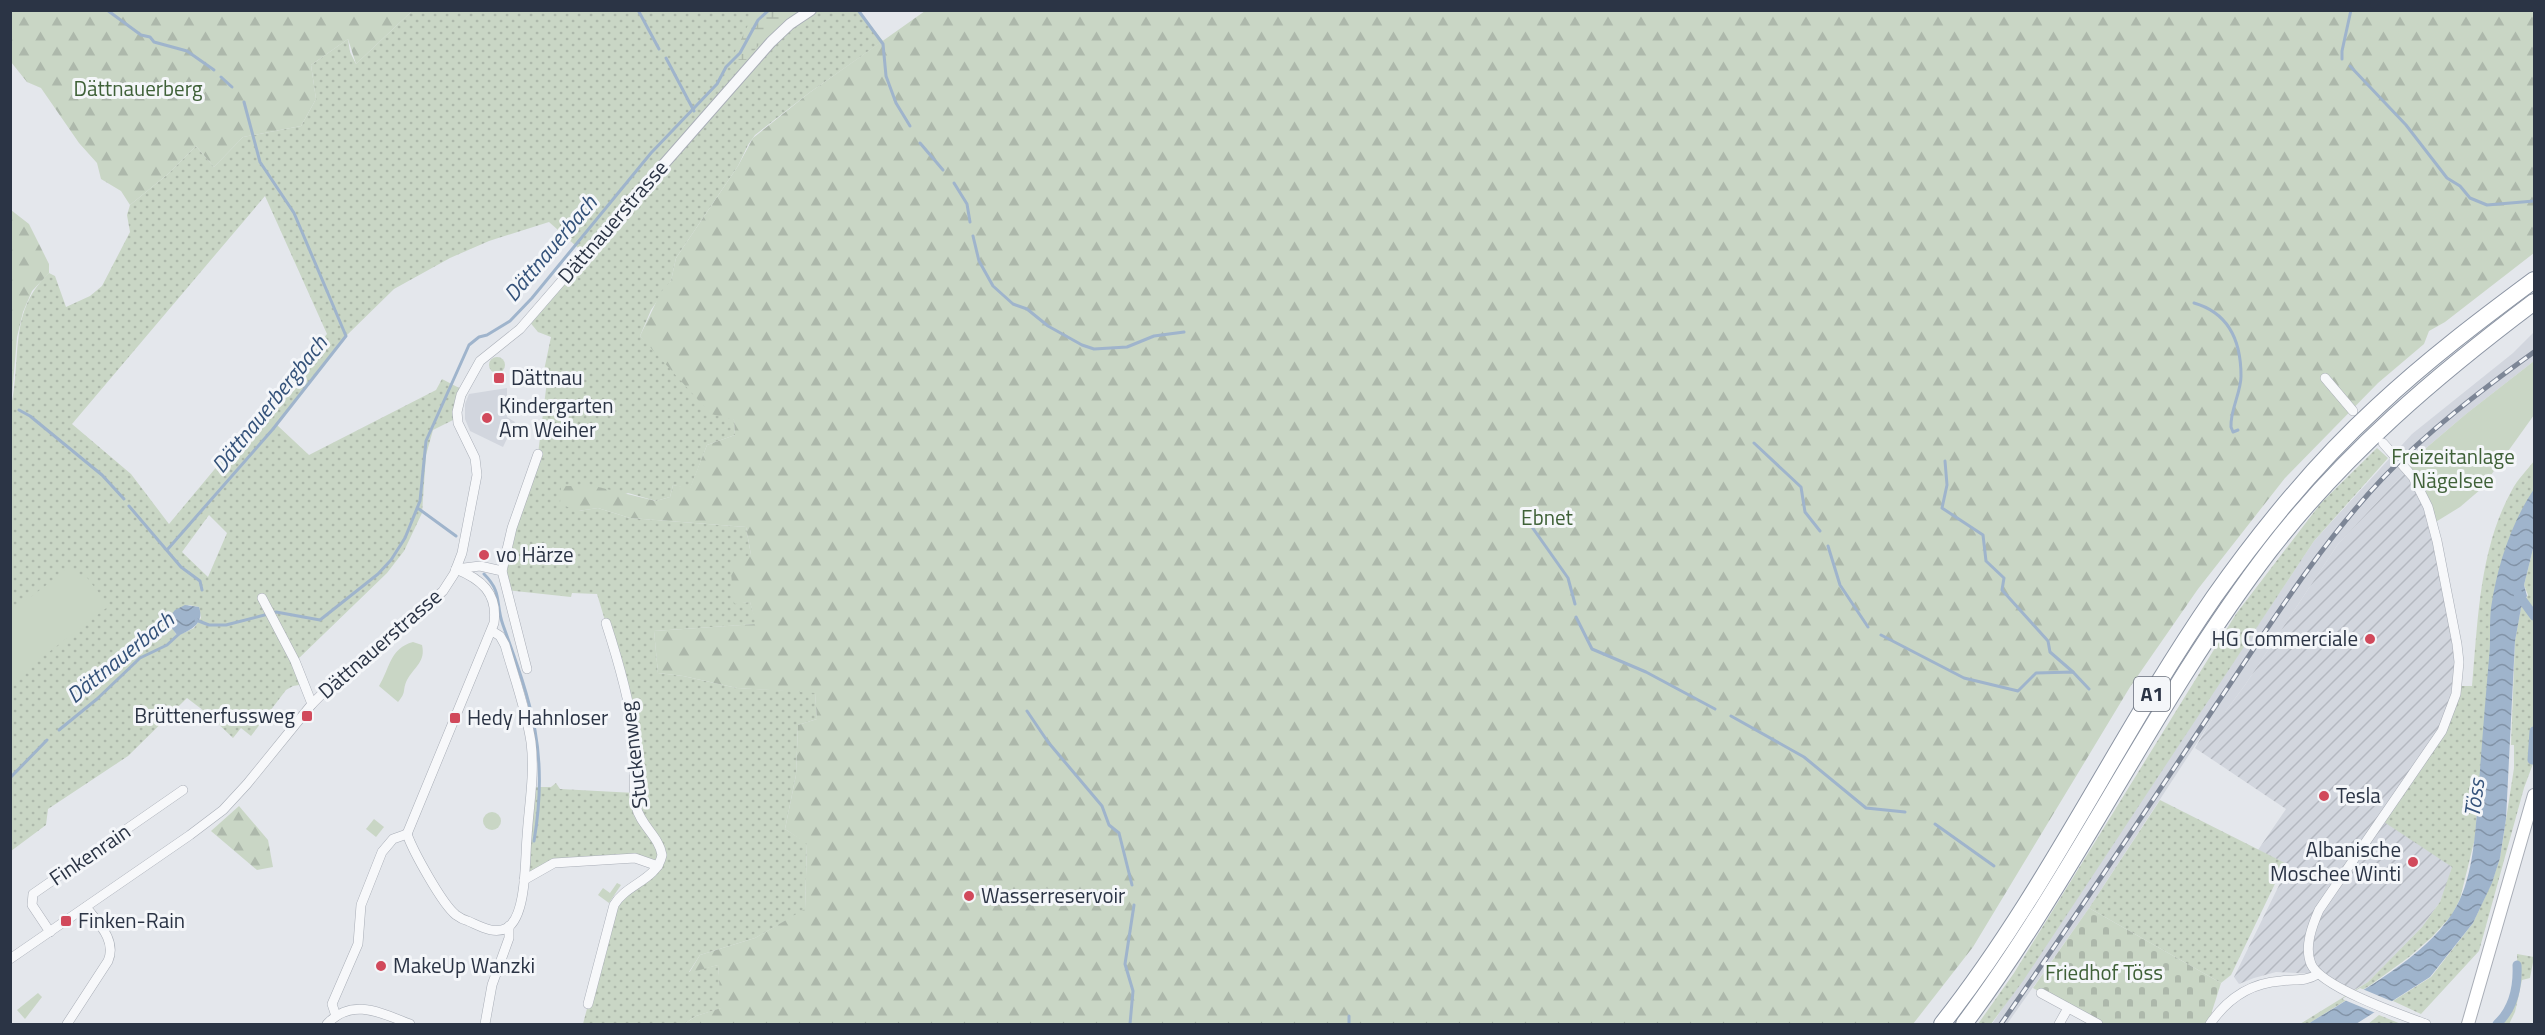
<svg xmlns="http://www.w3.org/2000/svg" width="2545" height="1035" viewBox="0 0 2545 1035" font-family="'Titillium Web',sans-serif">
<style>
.built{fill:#d2d6de}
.industrial{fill:url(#industrial-furrows)}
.grass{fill:url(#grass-dots);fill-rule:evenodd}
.forest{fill:url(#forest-firs)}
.wetland{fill:url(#wetland-marsh)}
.cemetery{fill:url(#cemetery-stones)}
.park{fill:#c9d6c5}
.water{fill:url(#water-waves)}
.pier{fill:#e4e7ec}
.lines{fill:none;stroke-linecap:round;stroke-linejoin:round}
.stream{stroke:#9fb4cc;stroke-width:3}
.canal{stroke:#9fb4cc;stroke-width:9}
.minor-casing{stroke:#a9aeb7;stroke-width:10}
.tertiary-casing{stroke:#a9aeb7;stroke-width:12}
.secondary-casing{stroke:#a9aeb7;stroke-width:14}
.motorway-casing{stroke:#8b94a3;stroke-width:18}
.minor{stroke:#f7f8fa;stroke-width:9}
.tertiary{stroke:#f7f8fa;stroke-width:10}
.secondary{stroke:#fff;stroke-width:12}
.motorway{stroke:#fff;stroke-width:16}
.rail-casing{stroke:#7d8696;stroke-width:5}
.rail{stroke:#f4f6f9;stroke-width:3;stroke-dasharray:9;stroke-linecap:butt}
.poi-dot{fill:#d1495b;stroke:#f4f6f9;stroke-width:2}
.labels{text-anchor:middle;stroke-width:6;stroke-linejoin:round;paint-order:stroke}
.shield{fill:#f4f6f9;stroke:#676e7b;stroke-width:1.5}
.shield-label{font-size:20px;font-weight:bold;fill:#2b3445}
.park-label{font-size:21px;fill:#3f6138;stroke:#f4f6f9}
.street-label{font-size:21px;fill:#2b3445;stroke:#f4f6f9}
.poi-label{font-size:21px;fill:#2b3445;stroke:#f4f6f9;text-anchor:start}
.water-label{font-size:22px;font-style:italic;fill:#34527a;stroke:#f4f6f9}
</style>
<defs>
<pattern id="industrial-furrows" width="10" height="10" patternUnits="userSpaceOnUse" patternTransform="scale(1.5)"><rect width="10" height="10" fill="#d2d6de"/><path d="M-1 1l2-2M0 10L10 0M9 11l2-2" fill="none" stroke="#b4b8c0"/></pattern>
<pattern id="grass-dots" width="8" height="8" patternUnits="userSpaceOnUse" patternTransform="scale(1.5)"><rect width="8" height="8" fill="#c9d6c5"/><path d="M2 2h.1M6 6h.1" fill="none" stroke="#adb8ab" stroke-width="1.8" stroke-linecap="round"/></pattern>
<pattern id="forest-firs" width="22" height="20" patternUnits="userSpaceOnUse" patternTransform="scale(1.5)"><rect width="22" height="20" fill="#c9d6c5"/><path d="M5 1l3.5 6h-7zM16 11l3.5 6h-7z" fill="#adb8ab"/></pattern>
<pattern id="wetland-marsh" width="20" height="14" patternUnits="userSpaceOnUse" patternTransform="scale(1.5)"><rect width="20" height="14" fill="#c9d6c5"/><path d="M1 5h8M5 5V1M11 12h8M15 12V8" fill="none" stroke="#adb8ab"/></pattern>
<pattern id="cemetery-stones" width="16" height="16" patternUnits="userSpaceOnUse" patternTransform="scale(1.5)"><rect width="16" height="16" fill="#c9d6c5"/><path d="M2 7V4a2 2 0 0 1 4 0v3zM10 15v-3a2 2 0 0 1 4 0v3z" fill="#adb8ab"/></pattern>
<pattern id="water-waves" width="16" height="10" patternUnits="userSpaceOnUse" patternTransform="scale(1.5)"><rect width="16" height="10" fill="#9fb4cc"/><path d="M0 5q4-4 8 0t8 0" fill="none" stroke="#8293a7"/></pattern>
</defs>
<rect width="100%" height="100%" fill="#e4e7ec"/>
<g class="built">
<polygon points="2534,332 2534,361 2466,414 2406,465 2408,469 2338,544 2245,685 2225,712 2217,712 2089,908 2007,1024 1992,1024 2314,541 2412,434 2513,353"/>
<polygon points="507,388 507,417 515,422 503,447 470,431 465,419 465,404 469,394"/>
</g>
<polygon class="industrial" points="2408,469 2421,490 2457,644 2452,867 2446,887 2440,902 2422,927 2368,982 2349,993 2318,974 2276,972 2254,978 2239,984 2234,977 2289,865 2258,850 2286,809 2195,748 2217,711 2225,712 2245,685 2338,544"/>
<g class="grass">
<path d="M412,11H859L883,41L809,93L755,135L748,145L738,166L676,258L671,281L651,310L640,336L734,420L735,435L707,445L690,489L673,485L670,497L656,501L628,493L578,511L598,508L630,518L746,527L751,555L734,603L750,602L757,624L654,631L658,673L683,676L737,688L815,692L817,719L798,725L796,775L785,829L807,843L805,910L755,938L700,955L689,972L718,965L722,1008L696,1016L684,1024H583L614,905L655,869L647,861L554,863L524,880L533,787H551L556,783L560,789L635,793C636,724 617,659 597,594L572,593L571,597L505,590L502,576L538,454L547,381L542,380L551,337L538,332L528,320L585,254L549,222L489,241L450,258L394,289L346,336L277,425L309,455L436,390L442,379L463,390L457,418L433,430L426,455L422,513L404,551L387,573L296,661L305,684L293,686L286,690L251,736L241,728L233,738L208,714L187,698L128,756L48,809L46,825L11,851V407C22,358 8,311 49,273L55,276L66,307L90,296L102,286L130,232L127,215L130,205L168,174L196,146L214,167L243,137L301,126L316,99L311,65L348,39L350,52L356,64ZM265,196L327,334L169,524L131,474L72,424ZM209,515L227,533L208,577L182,552ZM189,605L199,607L201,618L194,628L177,636L170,623L169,617Z"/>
<circle cx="497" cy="365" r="8"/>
<polygon points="2377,448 2388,458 2314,541 2023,981 1991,1024 1978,1024 2014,973 2236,614 2321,503"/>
<path d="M2534,461V489L2531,495L2491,609L2490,654L2475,838L2460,899L2452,915L2432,937L2409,957L2372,984L2308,1024H2300L2368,982L2422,927L2440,902L2452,867L2381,820L2431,749L2457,686H2472C2478,621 2479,549 2512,490C2517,480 2527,470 2534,461Z"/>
<polygon points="2534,545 2534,761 2524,788 2479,951 2421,1014 2393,1001 2431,977 2473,923 2492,882 2500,858 2514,768 2514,745 2511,745 2515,641 2521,607 2528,595 2524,585"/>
<polygon points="2160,800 2285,863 2231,975 2221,983 2089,908"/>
<path d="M2517,954L2534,957L2530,978L2522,980L2515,1012L2509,1024H2498C2517,1005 2518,980 2517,954Z"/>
<polygon points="2379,1015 2401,1024 2368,1024"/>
</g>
<g class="forest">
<polygon points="10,11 11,10 412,11 356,64 348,39 311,65 316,99 301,126 243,137 214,167 196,146 168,174 130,205 121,191 101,179 97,163 79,143 41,88 27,82 11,62"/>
<polygon points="925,11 2534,11 2534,253 2445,322 2429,331 2424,344 2378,383 2285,478 2198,589 2130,687 1973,947 1913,1024 684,1024 696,1016 721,1008 718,965 689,973 700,955 755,938 805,909 807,844 785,829 796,775 798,725 817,719 815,693 737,688 683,676 658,673 654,631 756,624 750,602 734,604 730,563 751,555 746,527 630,518 598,508 578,511 560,504 561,486 594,486 656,501 670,497 673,485 690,488 707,445 735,435 734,420 711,414 640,336 661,292 671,281 676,258 738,166 753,138 809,93"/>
<polygon points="11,210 29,224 49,264 49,273 32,291 23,312 17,337 11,407"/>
<polygon points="239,806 268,840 273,867 257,870 211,831"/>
</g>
<polygon class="wetland" points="759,11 800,11 771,31 746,60 739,60 734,54 749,23"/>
<polygon class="cemetery" points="2089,908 2221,983 2208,1024 2098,1024 2033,988"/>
<g class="park">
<polygon points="2534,361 2534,415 2481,489 2460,507 2434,523 2405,466 2466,414"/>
<polygon points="70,567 80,579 85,575 109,606 11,681 11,612"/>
<path d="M413,642L422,645C426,662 414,667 407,680C402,690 407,692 398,702L379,686C390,668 390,648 413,642Z"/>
<circle cx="492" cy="821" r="9"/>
<polygon points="374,819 384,827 376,837 366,829"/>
<polygon points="617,883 621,885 609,903 598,895 603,888 610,893"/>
<polygon points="38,993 42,997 25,1019 17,1010"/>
</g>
<g class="water">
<path d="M2534,489V545L2524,585L2527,596L2521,608L2515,641L2506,819L2500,858L2492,883L2473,923L2430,977L2356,1024H2308C2355,994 2421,961 2452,914C2473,882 2475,836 2478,799C2481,752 2485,705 2489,658C2491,642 2489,624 2491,608C2497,567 2511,523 2534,489Z"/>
<path d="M185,605L199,607C205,624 190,630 178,636L170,626L169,617L175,610Z"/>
</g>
<polygon class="pier" points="2360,988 2396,1003 2378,1014 2342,999"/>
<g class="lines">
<g class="stream">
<polyline points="107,10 141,35 150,37 154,42 187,51 214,70"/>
<polyline points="638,10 659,49"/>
<polyline points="858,10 883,44 886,76 896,103 910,126"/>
<polyline points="666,58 694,111"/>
<polyline points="2342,59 2342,51 2351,10"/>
<polyline points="2350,66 2406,125 2447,178 2460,186 2470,198 2487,205 2534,201"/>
<polyline points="221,77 232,87"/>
<polyline points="920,143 943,170"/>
<polyline points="954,183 967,204 970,222"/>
<polyline points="973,236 979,261 993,286 1013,304 1027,309 1048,326 1082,345 1094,349 1127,347 1154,336 1184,332"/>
<path d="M2194,303C2229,313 2241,342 2241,376C2241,393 2230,410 2231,427L2233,432L2238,430"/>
<polyline points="19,410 30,416 102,475 124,499"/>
<polyline points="1754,443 1801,487 1805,512 1820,531"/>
<polyline points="1945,461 1947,485 1942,508 1983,535 1986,561 2004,578 2002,590 2048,641 2050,652 2073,672"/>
<polyline points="129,506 181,567 200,581 202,590"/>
<polyline points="419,509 456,536"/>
<polyline points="1525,517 1568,578 1575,604"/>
<polyline points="1828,546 1840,585 1868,627"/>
<polyline points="167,550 273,429 346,336 294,213 260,162 244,102"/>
<path d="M484,574C503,593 495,603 503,625C532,705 549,754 534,841"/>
<polyline points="1576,617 1592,649 1646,672 1715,709"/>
<polyline points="196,620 209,625 226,625 276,612 320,620 378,574 391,560 405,538 420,501 426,441 469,345 479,337 487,335 510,321 532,298 651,153 717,84 726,67 740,53 758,20 769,10"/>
<polyline points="1881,635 1964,678 2018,691 2036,673 2073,672 2089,689"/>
<polyline points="1027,711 1048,742 1102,806 1109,825 1119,833 1132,885"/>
<polyline points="1731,716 1804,757 1866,808 1905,812"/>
<polyline points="59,730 97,699 140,658 167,645 179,634"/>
<polyline points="10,778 47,740"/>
<polyline points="1935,824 1994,866"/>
<polyline points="1349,1016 1349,1024"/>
<polyline points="1130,1024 1133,991 1125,964 1134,905"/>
</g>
<g class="canal">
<polyline points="2518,594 2534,616"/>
<polyline points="2532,760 2534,731"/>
<path d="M2497,1024C2513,1009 2518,987 2517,965"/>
</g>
<g class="minor-casing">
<g id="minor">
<polyline points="2325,378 2353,411"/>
<path d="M2383,443L2413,477L2428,507L2437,541L2457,644L2459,662L2456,694L2442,731L2319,910C2312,926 2304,947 2311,964C2321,987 2401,1015 2426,1024"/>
<polyline points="456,569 480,566 502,571 527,669"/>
<polyline points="502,571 512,528 538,454"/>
<polyline points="262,598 295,661 312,704"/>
<path d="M407,834C413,851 442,904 456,915C460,918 464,920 468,921C480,926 494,935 507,928C527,916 525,858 527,837C529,804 535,775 531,742C526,709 514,677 505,645L500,636L492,631"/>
<path d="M407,834L494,623C498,593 481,579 456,569"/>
<polyline points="524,880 554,863 635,858 658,866"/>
<polyline points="50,932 32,905 33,894 183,790"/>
<polyline points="10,959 190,835 223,810 247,784 312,704 329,687 427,606 443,591 454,574 462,553 477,475 475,458 458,423 457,412 461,395 480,361 520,329 585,254"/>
<polyline points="2041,993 2098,1024"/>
<path d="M588,1004L614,905C626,884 657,880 662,855C659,836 640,825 636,806C632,784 636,759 634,736C629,697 618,660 606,623"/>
<polyline points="336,1016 332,1004 358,944 361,905 382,852 393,839 407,834"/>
<path d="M67,1024L108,961C117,940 98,923 86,907"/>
<path d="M327,1024C352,997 381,1013 410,1024"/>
<polyline points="485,1024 492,985 509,938 509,926"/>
<polyline points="2059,1024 2068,1008"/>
<path d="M2210,1024C2227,999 2250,983 2281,981C2295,979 2305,982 2318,974"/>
</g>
</g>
<g class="tertiary-casing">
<polyline id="tertiary" points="585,254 771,42 790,24 811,10"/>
</g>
<g class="secondary-casing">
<polyline id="secondary" points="2468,1024 2534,795"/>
</g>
<g class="motorway-casing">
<g id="motorway">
<path d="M1942,1024C2047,891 2118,736 2214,597C2262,529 2315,464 2377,407C2426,361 2480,320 2534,280"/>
<path d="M1964,1024C2077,873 2155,700 2270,550C2345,453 2437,375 2534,302"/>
</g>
</g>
<use href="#minor" class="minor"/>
<use href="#tertiary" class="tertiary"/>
<use href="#secondary" class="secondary"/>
<use href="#motorway" class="motorway"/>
<g class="rail-casing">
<path id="rail" d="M2001,1024C2074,919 2145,812 2216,705C2268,628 2318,547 2382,479C2428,431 2480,391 2534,352"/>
</g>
<use href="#rail" class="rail"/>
</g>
<g class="poi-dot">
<rect x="493" y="372" width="12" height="12" rx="3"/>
<circle cx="487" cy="418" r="6"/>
<circle cx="484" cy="555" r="6"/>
<circle cx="2370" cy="639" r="6"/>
<rect x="301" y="710" width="12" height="12" rx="3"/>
<rect x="449" y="712" width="12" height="12" rx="3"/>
<circle cx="2324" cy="796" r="6"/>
<circle cx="2413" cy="862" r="6"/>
<circle cx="969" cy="896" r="6"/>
<rect x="60" y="915" width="12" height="12" rx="3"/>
<circle cx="381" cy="966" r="6"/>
</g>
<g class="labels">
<rect class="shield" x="2134" y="677" width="36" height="34" rx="4.5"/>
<g class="shield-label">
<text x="2152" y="701">A1</text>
</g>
<g class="park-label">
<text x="138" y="96">Dättnauerberg</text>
<text x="2453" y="464">Freizeitanlage<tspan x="2453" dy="24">Nägelsee</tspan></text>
<text x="1547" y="525">Ebnet</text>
<text x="2104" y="980">Friedhof Töss</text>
</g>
<g class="street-label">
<text transform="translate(613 222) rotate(-49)" y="7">Dättnauerstrasse</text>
<text transform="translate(380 644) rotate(-41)" y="7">Dättnauerstrasse</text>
<text transform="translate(634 755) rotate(-97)" y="7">Stuckenweg</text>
<text transform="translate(90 855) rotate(-34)" y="7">Finkenrain</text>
</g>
<g class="poi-label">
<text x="511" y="385">Dättnau</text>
<text x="499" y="413">Kindergarten<tspan x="499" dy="24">Am Weiher</tspan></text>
<text x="496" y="562">vo Härze</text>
<text x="2358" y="646" text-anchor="end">HG Commerciale</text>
<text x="295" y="723" text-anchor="end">Brüttenerfussweg</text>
<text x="467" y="725">Hedy Hahnloser</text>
<text x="2336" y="803">Tesla</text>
<text x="2401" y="857" text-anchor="end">Albanische<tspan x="2401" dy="24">Moschee Winti</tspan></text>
<text x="981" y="903">Wasserreservoir</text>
<text x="78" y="928">Finken-Rain</text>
<text x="393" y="973">MakeUp Wanzki</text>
</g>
<g class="water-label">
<text transform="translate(550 248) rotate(-50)" y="8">Dättnauerbach</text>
<text transform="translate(269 404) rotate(-51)" y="8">Dättnauerbergbach</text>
<text transform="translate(120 657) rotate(-39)" y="8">Dättnauerbach</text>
<text transform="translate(2474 798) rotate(-82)" y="8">Töss</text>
</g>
</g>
<rect width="2545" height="1035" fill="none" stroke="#2b3445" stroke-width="24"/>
</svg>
